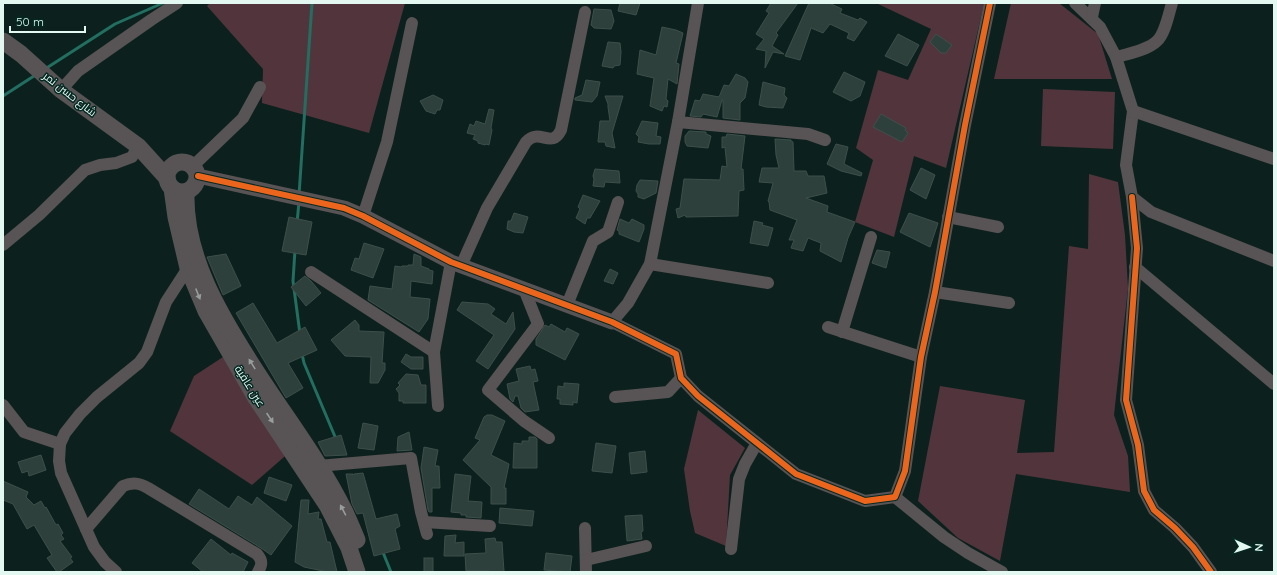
<svg xmlns="http://www.w3.org/2000/svg" width="1277" height="575" viewBox="0 0 1277 575" font-family="Quicksand,Cairo,sans-serif">
<style>
.green{fill:#52353c}
.lines{fill:none;stroke-linecap:round;stroke-linejoin:round}
.stream{stroke:#226e60;stroke-width:3}
.building{fill:#2e403c;stroke:#3e4f4b}
.minor{stroke:#585354;stroke-width:12}
.tertiary{stroke:#585354;stroke-width:15}
.secondary{stroke:#585456;stroke-width:17}
.cycleway-casing{stroke:#042922;stroke-width:8}
.cycleway{stroke:#eb651d;stroke-width:6}
.oneway{fill:#979e9c}
.labels{text-anchor:middle;stroke-width:3;stroke-linejoin:round;paint-order:stroke}
.street-label{font-size:11px;fill:#e4f8f2;stroke:#042922}
</style>
<rect width="100%" height="100%" fill="#0c211d"/>
<g class="green">
<polygon points="210,3 405,3 369,133 262,103 263,69 207,6"/>
<polygon points="876,3 984,4 946,168 914,156 894,237 855,222 873,160 856,148 878,70 908,80 931,29"/>
<polygon points="1011,3 1059,3 1098,34 1112,79 994,79"/>
<polygon points="1043,89 1115,92 1113,149 1041,146"/>
<polygon points="1089,174 1118,182 1125,235 1128,288 1114,415 1128,456 1130,492 1016,474 1000,561 958,538 918,501 940,386 1025,400 1017,453 1054,452 1069,246 1088,249"/>
<polygon points="223,357 292,450 252,485 170,431 194,376"/>
<polygon points="698,410 745,448 730,475 726,546 695,533 690,511 684,469"/>
</g>
<g class="lines">
<g class="stream">
<polyline points="45,69 115,24 163,3"/>
<polyline points="3,96 37,74"/>
<polyline points="299,195 312,3"/>
<polyline points="297,223 299,202"/>
<polyline points="295,250 293,281 300,334"/>
<polyline points="302,354 304,363 336,439"/>
<polyline points="382,550 391,572"/>
</g>
</g>
<g class="building">
<polygon points="620,3 640,3 636,15 618,11"/>
<polygon points="771,3 798,3 776,33 778,35 772,46 784,54 773,52 765,68 766,51 756,49 764,39 756,34 769,13 766,11"/>
<polygon points="809,3 829,3 842,9 840,13 858,20 860,18 867,22 854,41 847,38 849,33 830,24 823,33 811,28 800,60 785,56"/>
<polygon points="594,9 611,10 614,21 611,29 594,28 591,25"/>
<polygon points="662,27 676,30 683,33 676,63 679,64 677,84 668,79 666,99 668,101 667,107 664,106 662,111 650,106 654,78 637,74 640,50 656,55"/>
<polygon points="898,34 919,45 907,66 885,56"/>
<polygon points="936,34 952,45 946,53 941,53 930,42"/>
<polygon points="608,42 620,43 621,52 620,65 614,66 613,68 602,66"/>
<polygon points="844,72 865,82 860,96 851,101 833,92"/>
<polygon points="736,74 745,78 748,82 745,98 740,103 740,120 723,118 723,100 722,100 717,117 703,114 701,117 690,116 695,100 700,101 703,94 719,97 724,85 729,86"/>
<polygon points="586,80 600,82 597,96 592,102 575,100 575,98 582,95"/>
<polygon points="763,82 785,88 784,95 787,98 783,108 766,107 759,105"/>
<polygon points="433,95 443,100 440,110 437,110 435,114 426,111 420,101"/>
<polygon points="605,96 623,96 612,133 615,148 606,146 605,142 598,142 600,121 610,121 608,107 608,104"/>
<polygon points="489,109 494,110 491,128 492,130 489,145 486,144 485,145 478,143 478,141 473,139 475,135 467,133 470,124 474,126 476,121 485,124"/>
<polygon points="881,114 906,128 905,130 908,133 902,142 873,127"/>
<polygon points="642,121 658,123 656,136 661,137 660,144 649,144 638,142 639,137 636,134"/>
<polygon points="689,131 706,132 706,134 711,136 708,148 687,146 685,142 685,136"/>
<polygon points="727,134 745,136 741,169 743,169 744,190 739,191 738,216 686,217 685,215 678,218 676,209 680,208 684,179 720,180 722,166 727,167 725,147 722,148 722,137 726,137"/>
<polygon points="775,139 791,140 791,141 793,142 794,171 806,171 808,176 824,176 827,193 806,198 828,206 827,212 855,222 848,238 841,262 820,251 821,243 808,238 803,251 791,248 794,240 789,240 797,220 770,210 769,202 768,201 773,183 759,182 762,168 779,168 776,155"/>
<polygon points="836,144 848,147 844,164 862,173 861,176 841,171 827,164"/>
<polygon points="921,168 935,175 926,199 910,190"/>
<polygon points="595,169 619,171 620,183 605,182 604,187 593,186 594,179 593,176"/>
<polygon points="640,180 658,181 656,193 644,199 638,197 638,194 636,191 637,185"/>
<polygon points="583,195 600,201 590,218 587,218 585,224 576,218 580,209 578,207"/>
<polygon points="514,213 528,217 523,233 514,232 507,229 508,221 511,221"/>
<polygon points="909,213 938,223 930,247 900,232"/>
<polygon points="289,217 312,222 306,255 282,251"/>
<polygon points="620,219 629,223 632,219 644,225 644,229 639,242 619,234 619,231 617,230"/>
<polygon points="754,221 763,223 762,225 773,228 768,246 750,243"/>
<polygon points="364,243 384,249 373,278 351,270 355,258 359,259"/>
<polygon points="877,250 890,252 886,268 872,263"/>
<polygon points="226,254 241,286 223,295 207,257"/>
<polygon points="414,254 421,257 421,266 429,269 429,270 433,271 432,284 411,281 410,297 430,299 428,319 419,332 368,300 370,286 392,289 395,266 401,267 402,266 408,266 408,265 413,265"/>
<polygon points="610,269 618,273 613,284 604,281"/>
<polygon points="305,276 311,281 321,293 306,306 291,287"/>
<polygon points="462,302 488,304 495,309 491,314 506,324 513,312 515,329 488,369 476,361 494,335 457,310"/>
<polygon points="253,303 277,343 305,327 317,350 288,363 303,388 286,398 236,313"/>
<polygon points="355,320 359,325 359,331 384,332 382,363 385,363 385,370 378,383 370,383 371,357 345,356 331,340"/>
<polygon points="551,324 565,332 567,328 579,334 565,360 536,345 536,339 545,325 549,327"/>
<polygon points="406,354 411,357 423,357 423,369 411,369 401,362"/>
<polygon points="530,366 531,370 535,369 538,381 533,382 539,410 525,412 521,408 518,396 515,396 513,402 510,399 507,384 519,381 516,369"/>
<polygon points="406,374 418,375 421,385 426,385 426,403 403,403 403,401 399,401 399,393 396,389 400,385 398,383"/>
<polygon points="564,383 579,384 577,403 573,402 573,405 560,404 560,399 557,399 558,386 564,387"/>
<polygon points="487,415 492,415 505,421 491,455 509,464 504,488 506,488 506,504 491,504 491,487 463,460 480,440 475,438 484,417"/>
<polygon points="363,423 378,426 374,450 358,448"/>
<polygon points="409,432 412,450 397,451 398,437"/>
<polygon points="341,435 347,455 325,456 318,442"/>
<polygon points="529,437 535,437 537,439 537,468 513,468 514,443 522,444 522,441 529,441"/>
<polygon points="596,443 616,446 612,473 592,471"/>
<polygon points="424,447 438,450 435,466 439,466 440,488 432,488 432,512 429,512 428,510 421,468"/>
<polygon points="645,451 647,472 631,474 629,453"/>
<polygon points="41,455 46,470 29,476 28,471 22,473 18,462"/>
<polygon points="363,473 376,519 397,514 400,526 395,529 400,549 374,556 363,513 357,514 352,504 346,474 353,474 353,475 354,474"/>
<polygon points="455,474 471,476 468,501 482,502 481,518 466,517 466,515 461,515 461,513 451,512"/>
<polygon points="269,477 292,485 286,501 264,493"/>
<polygon points="3,481 28,492 26,497 34,505 41,501 45,508 46,507 56,525 58,524 63,533 61,535 64,539 60,541 72,557 70,558 73,562 59,572 57,572 47,558 52,555 34,525 27,529 13,504 3,500"/>
<polygon points="199,489 229,509 238,496 252,505 257,497 292,526 271,555 261,548 189,504"/>
<polygon points="301,500 309,500 308,514 319,512 318,519 321,519 327,542 330,542 337,572 328,572 304,567 295,562"/>
<polygon points="500,508 534,511 532,526 499,523"/>
<polygon points="642,515 643,531 641,532 642,539 627,541 625,516"/>
<polygon points="456,535 455,543 464,542 464,556 444,556 445,536"/>
<polygon points="495,538 496,542 502,542 504,572 489,572 489,571 466,571 465,554 486,553 485,539"/>
<polygon points="211,539 231,555 232,553 248,562 243,572 203,572 192,563"/>
<polygon points="546,553 572,556 570,572 544,570"/>
<rect x="424" y="558" width="9" height="14"/>
</g>
<g class="lines">
<g class="minor">
<polyline points="698,3 678,122 650,264 628,303 612,322 676,354 681,378 698,396 796,474 865,501 895,497 905,471 921,357 935,292 965,125 990,3"/>
<polyline points="1075,3 1100,27 1116,57 1133,111 1126,165 1132,197 1151,212 1274,261"/>
<polyline points="1092,17 1095,3"/>
<path d="M1116,57C1128,54 1148,50 1157,41C1165,34 1169,13 1172,3"/>
<polyline points="61,90 78,71 151,20 177,3"/>
<polyline points="1133,111 1274,159"/>
<polyline points="678,122 808,134 825,140"/>
<polyline points="193,166 243,118 260,87"/>
<polyline points="1132,197 1137,248 1126,400 1138,445 1144,491 1154,510 1175,528 1193,547 1211,572"/>
<polyline points="363,216 387,142 412,23"/>
<polyline points="948,217 998,227"/>
<polyline points="3,245 39,215 85,170 100,165 116,163 132,157 138,146"/>
<polyline points="650,264 768,283"/>
<path d="M461,266L487,208L526,142C540,127 551,150 561,130L585,12"/>
<polyline points="1135,267 1274,384"/>
<polyline points="311,272 434,352"/>
<polyline points="524,289 538,324 488,390 524,421 549,438"/>
<polyline points="935,292 1009,303"/>
<polyline points="567,305 593,241 608,232 618,202"/>
<polyline points="828,327 921,357"/>
<polyline points="842,332 871,237"/>
<polyline points="615,397 668,392 681,378"/>
<polyline points="3,405 24,432 60,444"/>
<polyline points="438,406 434,352 451,262"/>
<polyline points="318,466 411,458 421,512 427,534"/>
<polyline points="895,497 944,537 968,553 1002,572"/>
<polyline points="424,522 490,526"/>
<polyline points="585,528 586,572"/>
<path d="M86,529L123,486C133,482 139,483 148,488L257,554C263,561 262,565 258,572"/>
<polyline points="731,549 739,479 745,464 757,443"/>
<polyline points="586,560 646,546"/>
<polyline points="116,572 105,562 94,547 61,473 59,461 60,444 65,433 80,414 97,397 139,363 147,352 166,302 188,268"/>
</g>
<polyline class="tertiary" points="198,176 344,208 363,216 451,262 612,322"/>
<g class="secondary">
<polyline points="3,41 21,54 61,90 138,146 167,178"/>
<circle cx="182" cy="177" r="15"/>
<polyline points="172,188 176,217 188,268 206,311 256,398 327,505 349,548 357,572"/>
<path d="M186,192C184,256 220,315 254,368C284,415 320,461 345,512C349,521 353,530 357,540"/>
</g>
<g class="cycleway-casing">
<g id="cycleway">
<polyline points="198,176 344,208 363,216 451,262 612,322 676,354 681,378 698,396 796,474 865,501 895,497 905,471 921,357 935,292 965,125 990,3"/>
<polyline points="1132,197 1137,248 1126,400 1138,445 1144,491 1154,510 1175,528 1193,547 1211,572"/>
</g>
</g>
<use href="#cycleway" class="cycleway"/>
</g>
<defs><path id="oneway-solid" d="M-6-.8H1V-3.2L6.5 0L1 3.2V.8H-6Z"/></defs>
<g class="oneway">
<use href="#oneway-solid" transform="translate(198 294) rotate(68)"/>
<use href="#oneway-solid" transform="translate(252 364) rotate(-122)"/>
<use href="#oneway-solid" transform="translate(270 418) rotate(56)"/>
<use href="#oneway-solid" transform="translate(343 510) rotate(-118)"/>
</g>
<g class="labels">
<g class="street-label">
<text transform="translate(70 94) rotate(38)" y="4">شارع حسن نمر</text>
<text transform="translate(250 386) rotate(58)" y="4">عين عافية</text>
</g>
</g>
<rect width="1277" height="575" fill="none" stroke="#e4f8f2" stroke-width="8"/>
<g transform="translate(1249 547) rotate(93)" stroke="#042922" stroke-width="3" paint-order="stroke">
<path d="M0-3L7 15L0 10L-7 15Z" fill="#e4f8f2"/>
<text y="-6" font-size="11" font-weight="bold" text-anchor="middle" fill="#e4f8f2">N</text>
</g>
<path d="M10 26v6h75v-6" fill="none" stroke="#e4f8f2" stroke-width="2"/>
<text x="16" y="26" font-size="12" fill="#e4f8f2" stroke="#042922" stroke-width="3" paint-order="stroke">50 m</text>
</svg>
